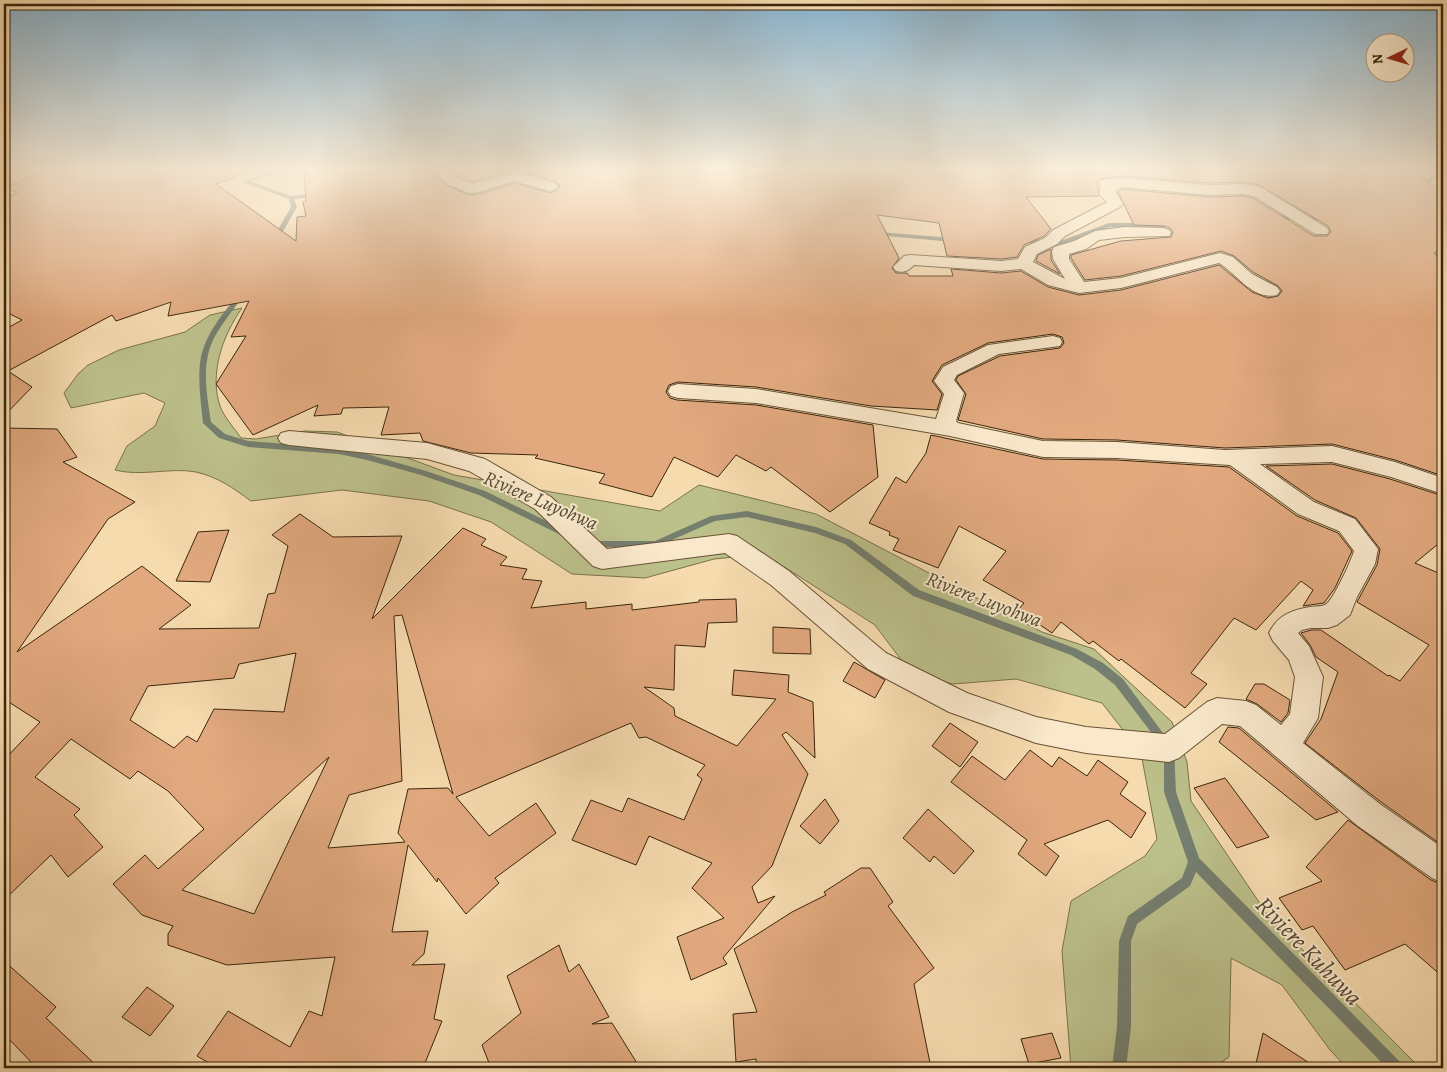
<svg xmlns="http://www.w3.org/2000/svg" width="1447" height="1072" viewBox="0 0 1447 1072" font-family="Alegreya,serif">
<style>
.green{fill:#bcc08b;stroke:#7b724b}
.lines{fill:none;stroke-linecap:round;stroke-linejoin:round}
.stream{fill:#757e6f;fill-rule:evenodd}
.building{fill:#e2a97f;stroke:#3a250b;fill-rule:evenodd}
.minor-casing{stroke:#695234;stroke-width:2}
.minor{fill:#f9e8cb;fill-rule:evenodd}
.labels{text-anchor:middle;stroke-width:4;stroke-linejoin:round;paint-order:stroke}
.water-label{font-size:20px;font-style:italic;fill:#534a34;stroke:#f9e8cb}
.near-water-label{font-size:24px;font-style:italic;fill:#534a34;stroke:#f9e8cb}
</style>
<rect width="100%" height="100%" fill="#f6dbaf"/>
<filter id="stains"><feTurbulence type="fractalNoise" baseFrequency=".004" numOctaves="4"/><feColorMatrix values="0 0 0 0 .2 0 0 0 0 .09 0 0 0 0 .02 0 0 0 .5 -.17"/></filter>
<radialGradient id="worn" r=".72"><stop offset=".6" stop-color="#630" stop-opacity="0"/><stop offset="1" stop-color="#630" stop-opacity=".3"/></radialGradient>
<path class="green" d="M242,308C223,335 209,373 220,406C224,417 235,429 241,438L256,439L305,431L337,432L454,475L660,511L699,485L816,514L1042,632L1094,649L1172,722L1187,762L1191,801L1267,914L1420,1068H1347L1330,1050L1282,985L1231,958L1229,1057L1213,1068H1071L1062,951L1071,901L1145,856L1157,839L1141,753L1102,703L1016,679L953,684L911,673L875,625L764,554L714,559L645,578L572,574L491,522L429,501L342,490L251,501C233,488 218,477 196,472C171,467 142,477 115,470L127,446L155,426L165,403L144,393L71,408L64,393L78,374L88,365L119,350L185,332L210,315Z"/>
<g class="lines">
<g class="stream">
<polygon points="276,169 284,169 251,182 291,196 316,193 319,195 316,197 294,199 297,207 278,240 275,242 272,240 291,207 289,199 243,182"/>
<polygon points="1443,173 1443,177 1417,186 1412,185"/>
<path d="M1271,215L1327,216L1330,218C1321,223 1281,220 1269,218L1268,217Z"/>
<polygon points="1109,223 1176,223 1179,225 1176,227 1110,227 1064,244 1022,243 1019,241 1022,239 1063,240"/>
<polygon points="877,232 954,238 957,240 954,242 875,235 874,234"/>
<path d="M241,293L244,295C231,314 213,332 208,355C203,377 208,401 211,422L225,434L248,441L339,448L367,454L426,471L485,491L567,531L568,533L567,535H561L479,495L421,475L367,460L339,454L248,447L219,438L203,423C201,402 197,378 201,357C206,333 224,312 239,294Z"/>
<polygon points="747,511 816,527 851,540 919,590 1077,649 1103,663 1123,679 1174,748 1176,792 1199,858 1401,1063 1403,1068 1387,1068 1196,872 1190,886 1137,924 1131,941 1131,1027 1126,1068 1112,1068 1117,1027 1119,941 1128,916 1182,878 1188,862 1164,792 1164,749 1115,685 1095,669 1071,655 913,596 845,544 815,533 747,517 715,521 656,547 589,547 586,546 585,544 586,542 589,541 655,541 711,516"/>
</g>
</g>
<g class="building">
<path d="M51,169H248V172L216,184L296,241L297,217L306,216L303,202L306,201L304,169H429L448,186L469,195L480,194L514,183L550,193L556,191L560,186L555,181L514,170L473,182L460,177L450,169H909L956,175L957,169H1046L1047,172L1084,169H1381L1383,171L1408,169L1443,192V248L1434,253L1443,260V476L1395,460L1332,444L1225,448L1117,440L1043,439L958,420L966,394L956,380L958,376L1000,356L1060,348L1064,343L1062,337L1053,334L988,343L942,365L932,381L942,394L937,410L871,406L756,387L678,382L669,385L666,392L670,398L677,400L756,405L873,425L878,477L830,512L771,467L766,471L736,455L718,477L674,457L652,497L599,483L605,474L535,458L538,455L471,453L423,441L420,433L381,435L389,407L343,408L341,414L314,416L318,405L253,435L216,384L246,336L231,337L249,301L168,316L171,302L116,321L112,315L8,371L32,387L4,416V330L22,320L4,311V198L17,193L6,187ZM1121,176L1210,183L1243,182L1259,185L1328,226L1331,232L1327,236H1314L1253,198L1243,196L1210,197L1122,189L1118,192L1134,225L1164,226L1170,228L1173,232L1171,237L1121,241L1071,255V258L1085,280L1121,276L1221,251L1234,256L1253,272L1278,286L1282,291L1278,296L1268,298L1252,292L1219,265L1121,290L1079,295L1048,287L1021,271L1001,273L951,269L953,276H909L907,273H896L892,268L899,258L877,215L939,223L947,256L1001,259L1017,257L1024,245L1044,236L1051,229L1026,197L1099,196L1097,182L1099,179Z"/>
<polygon points="1051,249 1051,260 1060,274 1036,261 1038,255"/>
<path d="M4,428L57,429L77,457L63,462L135,502L108,519L17,652L142,566L191,605L159,629L259,628L268,594L275,593L288,546L272,535L300,514L333,537L402,536L372,619L463,528L486,539L481,545L507,557L500,565L527,569L522,579L542,581L531,608L586,602V609L632,604V610L699,602V600L736,599L737,622L708,623L705,647L675,645L674,690L644,687L674,708L675,716L737,746L776,699L732,695L734,670L789,675L788,692L813,702L815,758L786,732L782,735L808,774L772,866L752,887L758,903L775,896L723,958L727,964L691,980L677,937L724,918L692,888L712,863L649,836L636,865L572,840L591,800L622,812L628,798L684,820L702,779L697,775L705,765L646,737L639,738L631,723L456,797L489,836L536,803L556,833L495,878L499,883L466,914L438,878L437,882L408,845L392,932L428,931L424,954L412,965L445,964L434,1019L442,1021L423,1068H394L374,1063L373,1068H217L197,1056L228,1011L290,1047L309,1011L322,1016L335,957L227,965L168,945V934L173,926L142,915L113,884L145,855L158,869L204,829L168,791L138,771L130,779L71,739L35,777L80,809L74,815L103,847L68,877L51,855L4,900V760L40,722L4,699ZM402,615L453,794L448,788L408,789L398,833L405,842L328,848L349,795L402,781L394,616ZM296,653L284,712L214,709L197,742L187,736L174,748L130,720L148,686L234,678L239,664ZM329,757L254,914L182,890Z"/>
<polygon points="931,435 1043,459 1117,460 1229,467 1297,516 1338,533 1352,551 1335,588 1324,603 1303,606 1313,590 1301,581 1256,630 1234,618 1191,673 1207,684 1185,708 1121,659 1119,661 1093,641 1089,644 1061,622 1052,633 1018,610 1024,603 983,580 1006,551 959,526 938,568 893,550 899,539 889,535 890,532 869,523 896,477 906,483 926,453"/>
<polygon points="1332,464 1390,479 1443,496 1443,540 1415,563 1443,575 1443,846 1381,802 1305,743 1321,719 1338,672 1316,657 1310,645 1301,633 1311,630 1321,630 1388,676 1389,675 1400,681 1429,645 1357,602 1377,565 1380,549 1356,518 1315,500 1266,466"/>
<polygon points="229,530 210,582 176,581 198,532"/>
<polygon points="773,627 810,629 811,654 773,653"/>
<polygon points="854,662 885,680 875,698 843,681"/>
<polygon points="1255,684 1264,684 1290,700 1288,713 1281,722 1257,704 1246,699"/>
<polygon points="950,723 978,742 960,767 932,746"/>
<polygon points="1228,727 1239,728 1338,812 1316,820 1219,742"/>
<polygon points="1030,750 1052,767 1059,757 1087,776 1098,760 1128,782 1120,794 1146,813 1131,838 1108,820 1044,844 1059,856 1046,876 1018,854 1027,840 951,782 972,756 1005,780"/>
<polygon points="1225,778 1269,837 1237,848 1194,788"/>
<polygon points="825,799 839,821 820,844 800,826"/>
<polygon points="928,809 974,851 954,874 934,856 930,862 903,838"/>
<polygon points="1348,820 1431,880 1443,885 1443,977 1405,944 1345,970 1313,926 1302,930 1279,898 1322,881 1306,867"/>
<polygon points="861,868 870,868 893,902 888,906 934,968 914,984 931,1068 757,1068 756,1059 736,1062 733,1014 757,1012 734,949 792,912 826,895 824,892"/>
<polygon points="559,945 569,972 579,964 609,1017 592,1024 612,1023 640,1068 491,1068 482,1045 521,1013 507,976"/>
<polygon points="4,961 56,1007 46,1018 99,1068 37,1068 4,1034"/>
<polygon points="147,987 174,1006 150,1036 122,1017"/>
<polygon points="1052,1033 1061,1058 1029,1064 1021,1039"/>
<polygon points="1263,1033 1317,1068 1255,1068"/>
</g>
<g class="lines">
<g class="minor-casing">
<g id="minor">
<polygon points="431,169 447,169 459,179 473,184 514,172 555,183 558,186 555,189 550,191 514,181 479,192 469,193 449,185"/>
<path d="M1121,178L1210,185L1243,184L1259,187L1264,189L1327,228L1329,231L1327,234H1315L1254,196L1243,194L1210,195L1122,187L1115,191L1123,204L1120,207L1065,236L1057,244L1037,254L1033,262L1065,279L1053,259L1052,251L1054,247L1074,241L1095,231L1124,227L1163,228L1169,230L1171,233L1169,236L1124,237L1099,240L1086,249L1069,254V259L1084,282L1121,278L1220,253L1233,257L1252,274L1277,287L1280,291L1277,295C1253,301 1236,273 1219,263L1121,288L1079,293L1048,285L1021,269L1001,271L914,265C908,271 904,273 896,271L893,267L904,256L910,255L1001,261L1018,259L1025,247L1045,238L1053,230L1107,202L1099,194L1101,186L1099,183L1101,180Z"/>
<path d="M1053,336L1060,338L1062,342L1060,346L999,354L957,375L954,380L964,393L956,421L958,423L1043,441L1117,442L1225,450L1332,446L1395,462L1443,478V494L1391,477L1332,462L1260,464L1314,502L1355,519L1378,549L1375,564L1357,597L1350,615L1337,625L1328,628H1311L1302,630L1298,633L1309,646L1323,677L1318,718L1303,743L1380,804L1443,848V883L1432,878L1358,826L1240,726L1222,724L1179,758L1169,762L1086,753L1036,743L949,712L868,669L771,585L725,553L602,569L593,566L535,509L469,471L427,459L289,445L281,443L278,438L281,433L289,431L427,443L485,459L551,497L607,549L729,534L737,536L789,571L886,653L967,693L1036,717L1086,727L1165,734L1207,702L1217,698L1246,701L1256,705L1281,725L1290,714L1295,677L1289,660L1273,641L1269,633C1277,616 1291,610 1310,607C1315,606 1320,607 1325,605C1333,601 1351,561 1354,551L1339,531L1298,514L1230,465L1117,458L1043,457L950,436L756,403L678,398L671,396L668,391L671,386L678,384L756,389L936,419L944,394L934,381L943,367L988,345Z"/>
</g>
</g>
<use href="#minor" class="minor"/>
</g>
<linearGradient id="sky" x2="0" y2="1"><stop stop-color="#8ab6d2"/><stop offset="0.53" stop-color="#fbefdb"/><stop offset="1" stop-color="#fbefdb" stop-opacity="0"/></linearGradient>
<rect width="1447" height="319" fill="url(#sky)"/>
<g class="labels">
<g class="water-label">
<text transform="translate(541 500) rotate(23)" y="7">Riviere Luyohwa</text>
<text transform="translate(984 599) rotate(21)" y="7">Riviere Luyohwa</text>
</g>
<g class="near-water-label">
<text transform="translate(1309 951) rotate(46)" y="8">Riviere Kuhuwa</text>
</g>
</g>
<rect width="1447" height="1072" fill="none" stroke="#f6dbaf" stroke-width="20"/>
<rect x="5" y="5" width="1437" height="1062" fill="none" stroke="#3a250b" stroke-width="2.5"/>
<rect x="10" y="10" width="1427" height="1052" fill="none" stroke="#3a250b"/>
<g transform="translate(1390 58) rotate(265)"><circle r="24" fill="#f9e8cb" stroke="#ad9a7e"/>
<path d="M0-4L9 19L0 12L-9 19Z" fill="#8f2418"/>
<text y="-8" font-size="14" font-weight="bold" text-anchor="middle" fill="#3a250b">N</text>
</g>
<rect width="100%" height="100%" filter="url(#stains)"/>
<rect width="100%" height="100%" fill="url(#worn)"/>
</svg>
